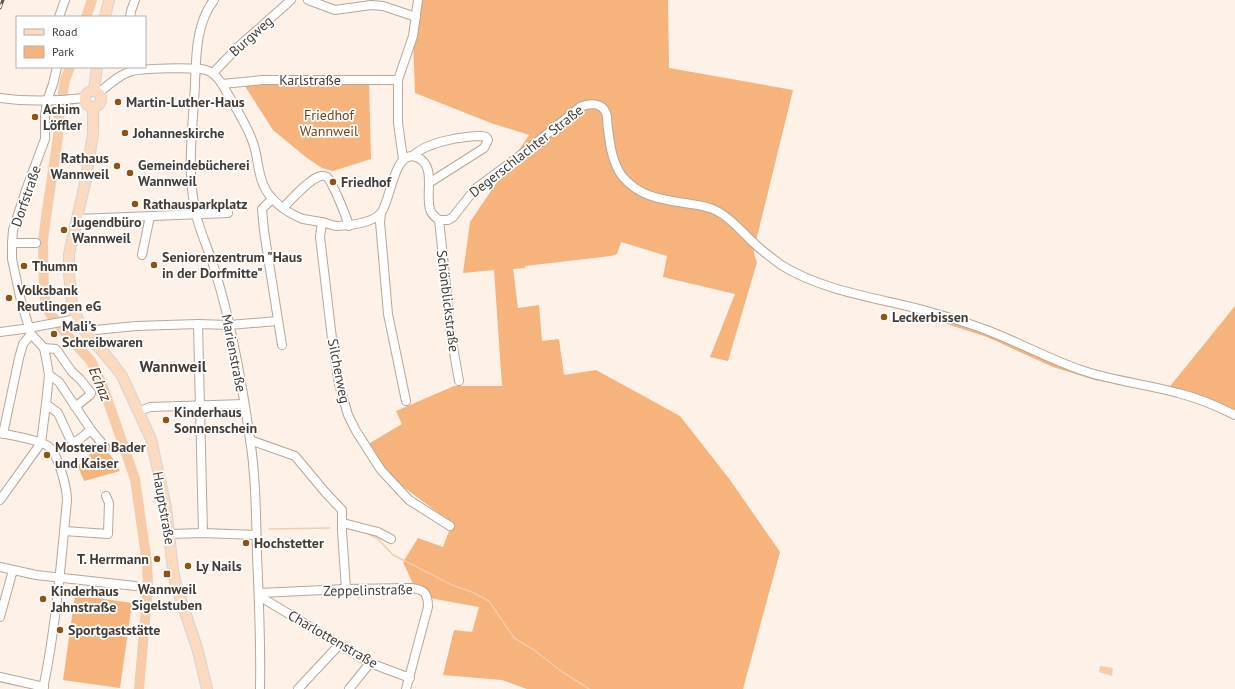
<svg xmlns="http://www.w3.org/2000/svg" width="1235" height="689" viewBox="0 0 1235 689" font-family="'PT Sans',sans-serif">
<style>
.green{fill:#f6b37b}
.water{fill:#f7cba7}
.lines{fill:none;stroke-linecap:round;stroke-linejoin:round}
.stream{stroke:#f7cba7;stroke-width:1.5}
.river{stroke:#f7cba7;stroke-width:10}
.minor-casing{stroke:#b8a698;stroke-width:10}
.major-casing{stroke:#d5d4d3;stroke-width:12}
.minor{stroke:#fff;stroke-width:8}
.major{stroke:#fbdabf;stroke-width:10}
.rail-casing{stroke:#5e5650;stroke-width:3}
.rail{stroke:#fff;stroke-width:1.5;stroke-dasharray:4.5;stroke-linecap:butt}
.poi-dot{fill:#8e5212;stroke:#fff;stroke-width:1.5}
.labels{text-anchor:middle;stroke-width:3.5;stroke-linejoin:round;paint-order:stroke}
.street-label{font-size:14px;fill:#423b35;stroke:#fff}
.poi-label{font-size:14px;font-weight:bold;fill:#423b35;stroke:#fff;text-anchor:start}
.park-label{font-size:14px;fill:#744518;stroke:#fff}
.water-label{font-size:15px;font-style:italic;fill:#4c2f15;stroke:#fff}
.quarter-label{font-size:16px;font-weight:bold;fill:#423b35;stroke:#fff}
</style>
<rect width="100%" height="100%" fill="#fdf1e8"/>
<g class="green">
<polygon points="418,0 668,0 669,68 793,90 755,245 754,254 757,262 728,361 710,357 735,294 663,277 667,256 621,242 617,254 611,256 525,266 525,268 513,269 518,308 539,305 542,341 559,339 564,375 596,370 680,416 730,480 780,552 743,689 527,689 502,680 443,675 454,630 472,632 479,607 424,597 414,586 403,562 418,538 443,547 452,523 394,480 365,446 402,424 396,411 454,386 502,386 494,270 463,273 470,222 529,135 491,123 415,93 413,37"/>
<polygon points="369,82 371,159 333,171 322,168 307,158 273,130 243,83"/>
<polygon points="149,204 161,204 162,208 149,209"/>
<polygon points="1235,306 1235,415 1167,390"/>
<polygon points="943,316 1099,376 1098,381 1053,367 987,337 941,322"/>
<polygon points="101,444 114,460 120,471 84,481 78,466"/>
<polygon points="75,595 132,603 120,688 63,680"/>
</g>
<polygon class="water" points="1100,666 1113,668 1112,676 1099,672"/>
<g class="lines">
<g class="stream">
<polyline points="269,529 330,528"/>
<polyline points="369,534 378,539 393,555 415,566 452,585 472,592 489,601 514,638 534,650 561,671 589,689"/>
</g>
<g class="river">
<polyline points="86,17 92,0"/>
<polyline points="70,67 65,80 59,117 58,137 46,217 43,241 44,295 49,312 66,334 91,361 102,384 135,479 147,563 148,586 139,689"/>
</g>
<g class="minor-casing">
<g id="minor">
<path d="M214,0C196,23 196,56 195,84C193,128 186,170 196,214C200,233 210,252 215,271C232,325 242,383 250,439C256,478 256,517 257,555C259,600 261,644 260,689"/>
<polyline points="308,0 335,10 371,5 383,6 416,17"/>
<polyline points="59,17 65,0"/>
<polyline points="130,17 131,11 135,0"/>
<polyline points="213,73 238,47 291,0"/>
<polyline points="222,84 263,80 398,80"/>
<path d="M99,93C108,85 118,76 129,72C139,68 196,67 206,70C213,72 218,78 222,84C232,102 245,121 252,140C258,154 257,170 263,184C269,200 287,213 303,219C309,220 315,221 321,222C326,223 331,225 336,226C348,226 373,223 381,213C391,200 394,149 416,157C437,164 425,193 430,209C431,214 435,217 439,220H448L453,217L475,189L526,151L580,107C589,103 602,102 606,113C608,118 607,124 608,129C610,145 612,162 622,176C640,198 665,200 691,204C700,205 709,207 717,211C731,218 742,232 754,243C762,251 772,258 781,265C825,292 879,298 927,311C948,317 969,323 989,331C1020,343 1049,359 1081,370C1113,381 1146,384 1178,393C1198,398 1217,406 1235,415"/>
<path d="M0,98C28,102 56,101 85,98"/>
<path d="M413,156C426,142 463,136 482,136L486,137L488,140L484,148L429,183"/>
<polyline points="403,159 398,123 398,80 413,36 418,0"/>
<polyline points="272,199 262,209 264,231 282,345"/>
<path d="M283,208C291,200 310,178 321,176C323,175 325,176 327,177C333,183 346,216 349,226"/>
<polyline points="381,213 380,222 388,314 406,401"/>
<polyline points="77,219 228,213"/>
<polyline points="439,220 445,275 450,330 459,381"/>
<polyline points="322,222 320,237 333,347 339,384 348,415 356,431 381,470 409,500 450,526"/>
<polyline points="12,243 36,243"/>
<polyline points="142,255 150,216"/>
<polyline points="198,324 203,533"/>
<polyline points="85,331 136,326 198,324 229,325 278,321"/>
<polyline points="0,332 23,329 77,319"/>
<polyline points="44,348 56,349 72,372 80,379 91,393 90,395 75,407"/>
<polyline points="49,375 59,382 91,430 105,447"/>
<polyline points="46,404 58,413 70,439 73,442 77,441 91,430"/>
<polyline points="138,412 150,407 244,404"/>
<path d="M0,433C14,436 36,439 48,446C58,453 67,488 67,500C61,563 56,627 43,689"/>
<polyline points="3,434 19,358 23,344 31,334"/>
<polyline points="250,440 295,456 325,492 342,510 342,531 346,589"/>
<polyline points="0,500 41,443 46,404 49,375 47,363 44,348 31,334 21,301 12,259 12,243 13,230 26,190 45,139 45,116 47,101 53,84 57,67"/>
<polyline points="343,523 378,532 391,539"/>
<polyline points="64,531 108,534 109,503 106,496"/>
<polyline points="170,534 203,533 256,535"/>
<polyline points="0,567 36,575 135,586"/>
<path d="M259,593L346,589L411,588C424,589 428,593 428,607L406,689"/>
<polyline points="259,596 370,663 410,678"/>
<polyline points="0,617 13,570"/>
<polyline points="0,677 44,687"/>
<polyline points="298,689 339,645"/>
<polyline points="349,689 370,663"/>
</g>
</g>
<g class="major-casing">
<g id="major">
<polyline points="105,17 109,0"/>
<circle cx="93" cy="99" r="8"/>
<polyline points="94,91 97,67"/>
<polyline points="93,107 93,133 86,179 69,254 69,274 72,304 80,325 113,364 122,376 151,439 166,507 173,570 176,585 198,651 207,689"/>
</g>
</g>
<use href="#minor" class="minor"/>
<use href="#major" class="major"/>
<g class="rail-casing">
<polyline id="rail" points="0,8 3,0"/>
</g>
<use href="#rail" class="rail"/>
</g>
<g class="poi-dot">
<circle cx="118" cy="102" r="4"/>
<circle cx="35" cy="117" r="4"/>
<circle cx="125" cy="133" r="4"/>
<circle cx="117" cy="166" r="4"/>
<circle cx="130" cy="173" r="4"/>
<circle cx="333" cy="182" r="4"/>
<circle cx="135" cy="204" r="4"/>
<circle cx="64" cy="230" r="4"/>
<circle cx="154" cy="265" r="4"/>
<circle cx="24" cy="266" r="4"/>
<circle cx="9" cy="298" r="4"/>
<circle cx="884" cy="317" r="4"/>
<circle cx="54" cy="334" r="4"/>
<circle cx="166" cy="420" r="4"/>
<circle cx="47" cy="455" r="4"/>
<circle cx="246" cy="543" r="4"/>
<circle cx="157" cy="559" r="4"/>
<circle cx="188" cy="566" r="4"/>
<rect x="163" y="570" width="8" height="8" rx="2"/>
<circle cx="43" cy="599" r="4"/>
<circle cx="60" cy="630" r="4"/>
</g>
<g class="labels">
<g class="street-label">
<text transform="translate(251 36) rotate(-42)" y="5">Burgweg</text>
<text x="310" y="85">Karlstraße</text>
<text transform="translate(526 151) rotate(-38)" y="5">Degerschlachter Straße</text>
<text transform="translate(26 196) rotate(-71)" y="5">Dorfstraße</text>
<text transform="translate(448 301) rotate(83)" y="5">Schönblickstraße</text>
<text transform="translate(234 353) rotate(79)" y="5">Marienstraße</text>
<text transform="translate(339 371) rotate(79)" y="5">Silcherweg</text>
<text transform="translate(164 508) rotate(80)" y="5">Hauptstraße</text>
<text transform="translate(368 590) rotate(-1)" y="5">Zeppelinstraße</text>
<text transform="translate(333 639) rotate(30)" y="5">Charlottenstraße</text>
</g>
<g class="poi-label">
<text x="126" y="107">Martin-Luther-Haus</text>
<text x="43" y="114">Achim<tspan x="43" dy="16">Löffler</tspan></text>
<text x="133" y="138">Johanneskirche</text>
<text x="109" y="163" text-anchor="end">Rathaus<tspan x="109" dy="16">Wannweil</tspan></text>
<text x="138" y="170">Gemeindebücherei<tspan x="138" dy="16">Wannweil</tspan></text>
<text x="341" y="187">Friedhof</text>
<text x="143" y="209">Rathausparkplatz</text>
<text x="72" y="227">Jugendbüro<tspan x="72" dy="16">Wannweil</tspan></text>
<text x="162" y="262">Seniorenzentrum "Haus<tspan x="162" dy="16">in der Dorfmitte"</tspan></text>
<text x="32" y="271">Thumm</text>
<text x="17" y="295">Volksbank<tspan x="17" dy="16">Reutlingen eG</tspan></text>
<text x="892" y="322">Leckerbissen</text>
<text x="62" y="331">Mali's<tspan x="62" dy="16">Schreibwaren</tspan></text>
<text x="174" y="417">Kinderhaus<tspan x="174" dy="16">Sonnenschein</tspan></text>
<text x="55" y="452">Mosterei Bader<tspan x="55" dy="16">und Kaiser</tspan></text>
<text x="254" y="548">Hochstetter</text>
<text x="149" y="564" text-anchor="end">T. Herrmann</text>
<text x="196" y="571">Ly Nails</text>
<text x="167" y="594" text-anchor="middle">Wannweil<tspan x="167" dy="16">Sigelstuben</tspan></text>
<text x="51" y="596">Kinderhaus<tspan x="51" dy="16">Jahnstraße</tspan></text>
<text x="68" y="635">Sportgaststätte</text>
</g>
<g class="park-label">
<text x="329" y="120">Friedhof<tspan x="329" dy="16">Wannweil</tspan></text>
</g>
<g class="water-label">
<text transform="translate(100 384) rotate(67)" y="5">Echaz</text>
</g>
<g class="quarter-label">
<text x="173" y="372">Wannweil</text>
</g>
</g>
<rect x="16" y="16" width="130" height="52" fill="#ffffff" stroke="#b3b1ae"/>
<rect x="24" y="29" width="20" height="6" fill="#fbdabf" stroke="#b3b1ae"/>
<text x="52" y="36" font-size="12" fill="#423b35">Road</text>
<rect x="24" y="46" width="20" height="12" fill="#f6b37b" stroke="#b3b1ae"/>
<text x="52" y="56" font-size="12" fill="#423b35">Park</text>
</svg>
